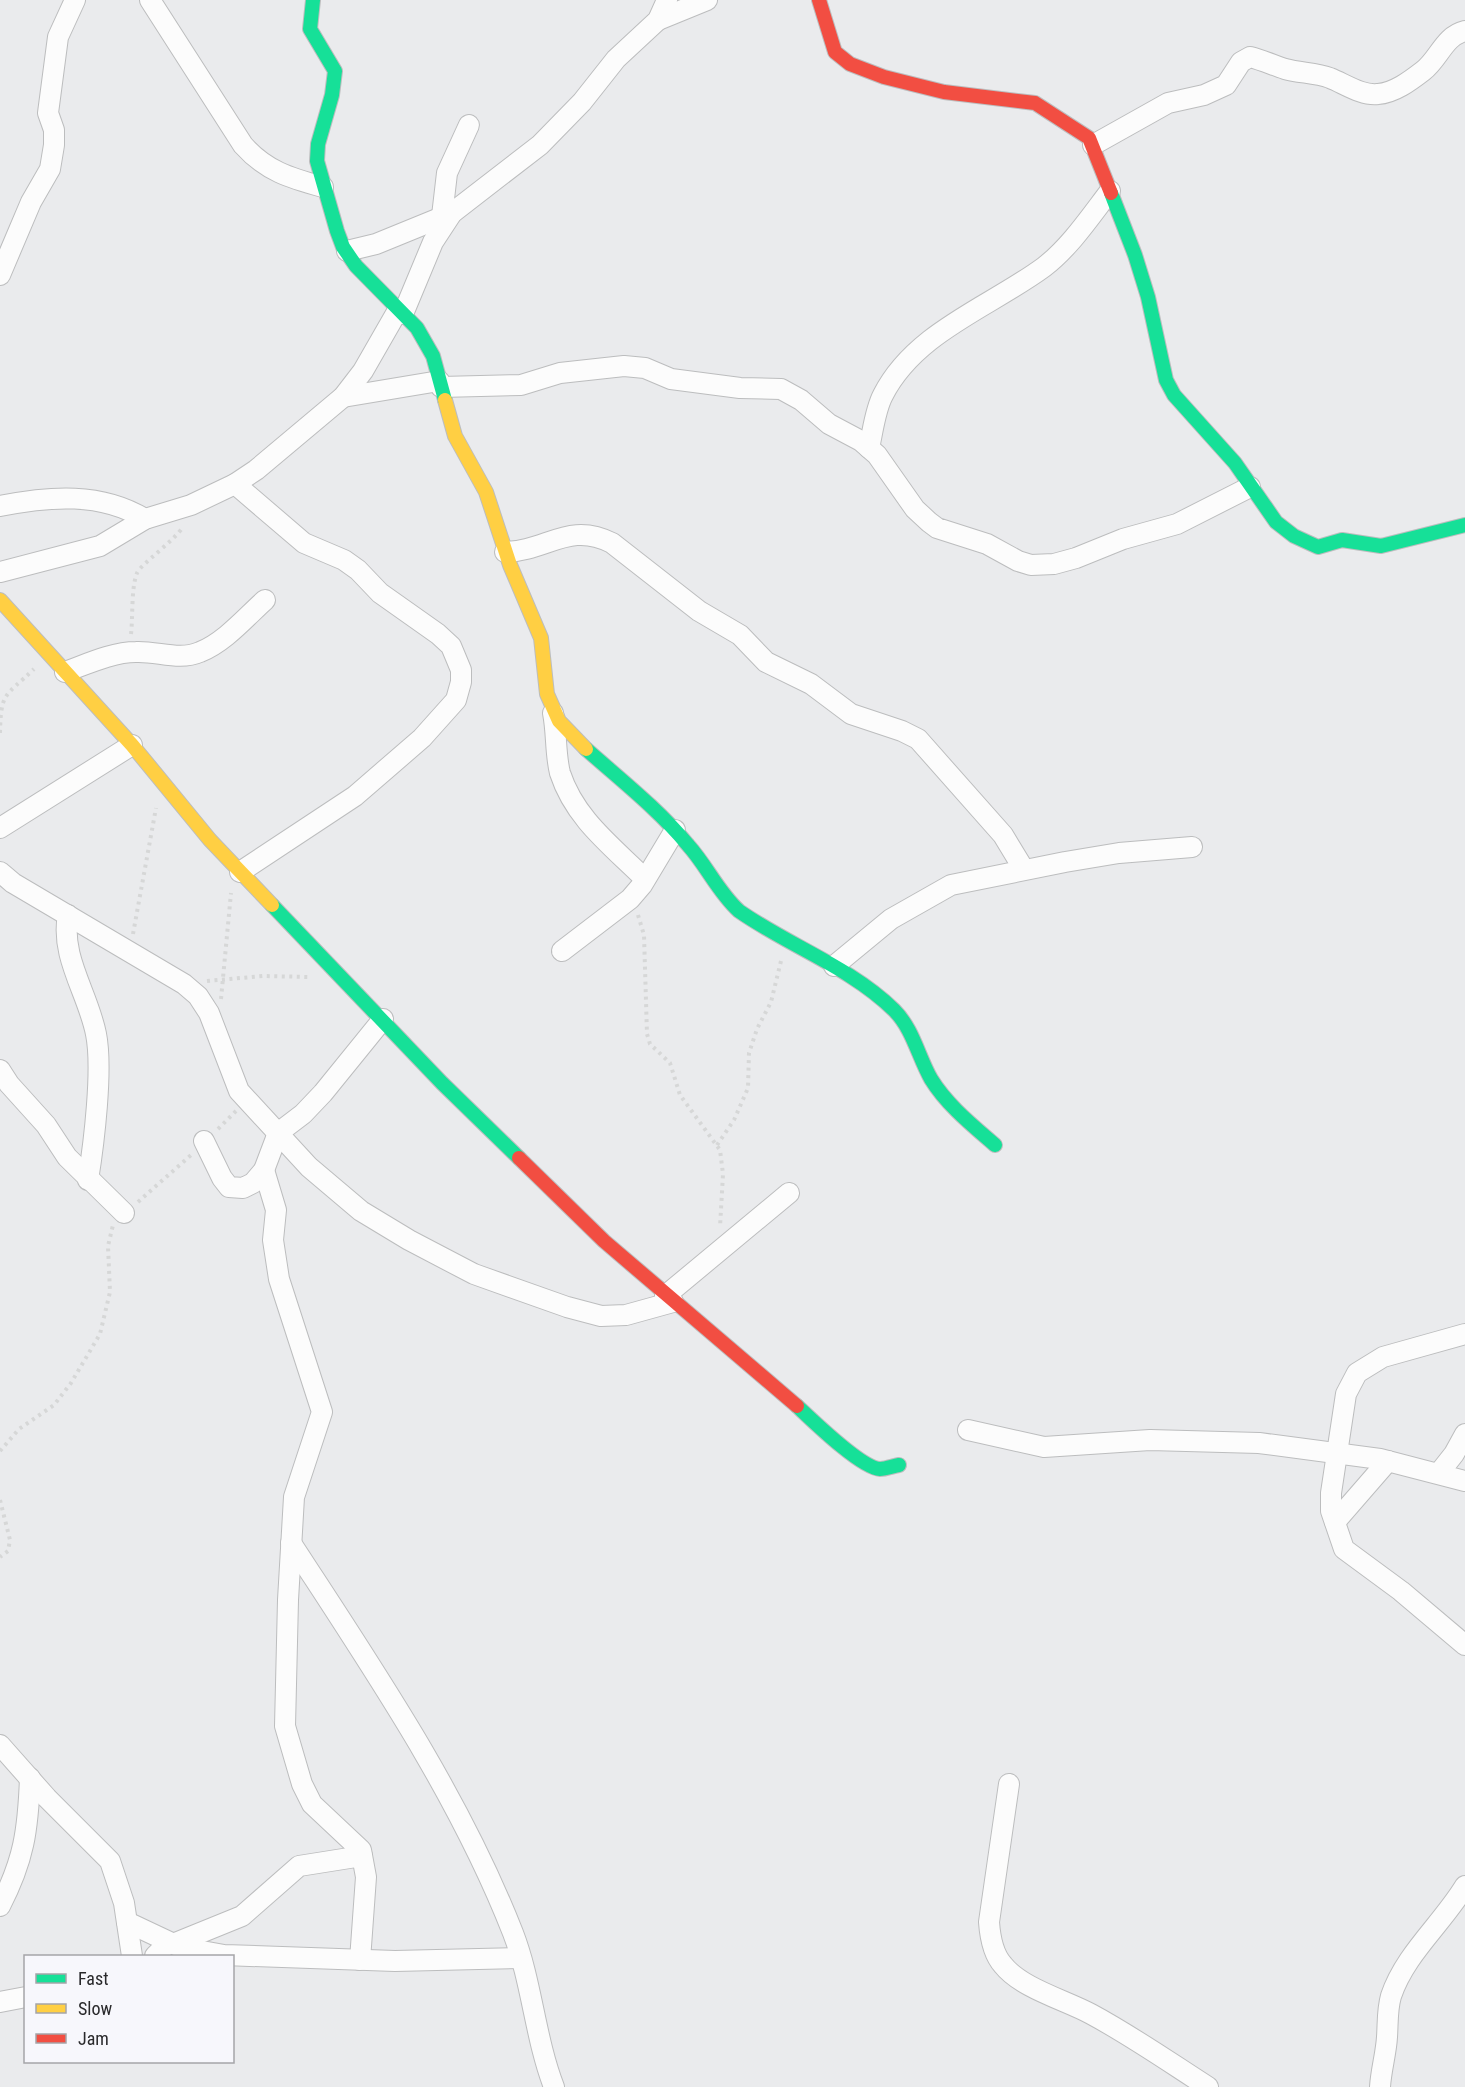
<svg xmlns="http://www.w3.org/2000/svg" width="1465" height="2087" viewBox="0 0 1465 2087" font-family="'Roboto Condensed',sans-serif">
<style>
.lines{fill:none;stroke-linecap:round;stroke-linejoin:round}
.street-casing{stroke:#bcbdbe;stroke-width:22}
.fast-casing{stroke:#bcbdbe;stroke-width:16}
.slow-casing{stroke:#bcbdbe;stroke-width:16}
.jam-casing{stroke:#bcbdbe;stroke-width:16}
.path{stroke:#d6d7d7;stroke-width:4;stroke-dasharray:3 4.5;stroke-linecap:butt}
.street{stroke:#fcfcfc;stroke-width:20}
.fast{stroke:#16e098;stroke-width:14}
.slow{stroke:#ffcf43;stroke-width:14}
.jam{stroke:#f24e42;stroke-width:14}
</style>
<rect width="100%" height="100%" fill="#eaebed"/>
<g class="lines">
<g class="street-casing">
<g id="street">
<path d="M150,0L243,145C266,171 290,178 323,187"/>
<polyline points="658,20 707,0"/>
<path d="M1093,145L1168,103L1204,95L1226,85L1241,62L1250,57C1262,60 1273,65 1285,69C1300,73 1316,73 1330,78C1345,84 1362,96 1378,94C1394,93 1410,81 1423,71C1439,59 1444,36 1465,31"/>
<polyline points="442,216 447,173 469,125"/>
<polyline points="347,251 376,244 452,213"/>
<polyline points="0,275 31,202 50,169 54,145 54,130 48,113 58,37 75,0"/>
<polyline points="403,314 433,242 452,213 540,145 582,102 616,59 658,20 667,0"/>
<polyline points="441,387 521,385 560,373 624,366 645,368 671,379 740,388 781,389 801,400 829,424 861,441 877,455 915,509 929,522 937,528 987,544 1018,561 1031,565 1054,564 1076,558 1123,539 1177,524 1250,487"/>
<polyline points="343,397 439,381"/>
<path d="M869,448C873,431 875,410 883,395C915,332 990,307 1044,267C1070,247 1090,217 1110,191"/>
<polyline points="235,484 304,543 344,560 358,570 380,593 438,634 451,646 461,670 461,682 456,700 422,738 355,796 240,872"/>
<path d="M0,506C50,496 101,492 145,519"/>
<path d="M505,552C547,551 569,521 612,543L699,611L740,635L766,662L811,684L851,714L902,731L918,739L1003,835L1023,868"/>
<polyline points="0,572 100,546 145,519 191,505 235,484 256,470 343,397 363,371 398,310"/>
<path d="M65,672C87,664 113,652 136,652C158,651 179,661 200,652C225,642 246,617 265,600"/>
<path d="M553,713C557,733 555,753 560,773C575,819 612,846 645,879"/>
<polyline points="0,828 132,745"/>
<polyline points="0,872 13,883 184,984 198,996 209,1013 239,1091 309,1167 361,1211 409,1240 474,1274 567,1307 601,1316 626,1315 673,1302"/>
<path d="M68,915C60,957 88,993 96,1034C103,1069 94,1143 88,1180"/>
<polyline points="562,951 630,899 642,885 675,830"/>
<polyline points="834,966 891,919 951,885 1065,862 1119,853 1192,847"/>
<polyline points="0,1070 9,1084 46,1125 67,1157 124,1213"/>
<polyline points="204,1141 222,1178 229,1187 243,1188 253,1183 264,1170 278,1133 303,1114 323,1093 383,1019"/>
<polyline points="264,1170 276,1210 273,1240 279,1279 322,1412 294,1497 288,1600 285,1726 302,1784 312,1804 361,1850 366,1877 360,1960"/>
<polyline points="665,1296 789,1193"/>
<polyline points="1465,1334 1383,1357 1357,1373 1346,1394 1331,1493 1331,1511 1344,1549 1401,1591 1465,1645"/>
<polyline points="968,1430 1044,1447 1150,1440 1259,1443 1380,1459 1465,1481"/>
<polyline points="1439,1473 1454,1454 1465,1434"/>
<polyline points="1335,1522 1388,1461"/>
<path d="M291,1543C373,1669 458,1793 513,1933C532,1982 535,2038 554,2087"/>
<polyline points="0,1745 47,1798 110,1861 124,1903 132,1956"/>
<path d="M1009,1784L989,1922C990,1936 993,1954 1003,1965C1021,1988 1065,2000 1091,2014C1132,2036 1169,2062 1208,2087"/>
<path d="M0,1906C24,1860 28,1830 30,1778"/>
<polyline points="127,1922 180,1947 224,1955 395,1961 520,1958"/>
<polyline points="173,1944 242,1916 299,1866 362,1856"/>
<polyline points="155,1956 168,1943"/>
<polyline points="0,2002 26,1997"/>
<path d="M1380,2087C1381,2070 1386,2054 1387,2037C1388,2023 1387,2010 1391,1996C1405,1954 1442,1924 1465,1886"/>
</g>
</g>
<g class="fast-casing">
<g id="fast">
<polyline points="313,0 310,29 335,71 332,95 318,144 317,161 337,231 343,247 356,266 417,328 433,356 445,400"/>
<polyline points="1111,193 1135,255 1148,297 1166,380 1174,395 1235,463 1276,522 1294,536 1318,547 1342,540 1381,546 1465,525"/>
<path d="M586,749C621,780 658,809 688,845C707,866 718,892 739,911C789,946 850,967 894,1010C913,1029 918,1056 931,1079C947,1105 972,1125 995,1145"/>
<polyline points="272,905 442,1083 519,1158"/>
<path d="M797,1406C812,1420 861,1468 880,1469C886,1469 893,1466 899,1465"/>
</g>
</g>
<g class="slow-casing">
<g id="slow">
<polyline points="445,400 455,436 486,492 510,565 541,638 547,694 559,721 586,749"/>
<polyline points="0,600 132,745 210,840 272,905"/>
</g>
</g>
<g class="jam-casing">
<g id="jam">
<polyline points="819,0 835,52 850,64 884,77 944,92 1035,103 1089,138 1111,193"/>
<polyline points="519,1158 604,1241 797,1406"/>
</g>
</g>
<g class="path">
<path d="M131,634C133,617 131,588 137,573C140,565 174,541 183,527"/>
<path d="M0,733C1,691 5,697 34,669"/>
<polyline points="638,915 644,935 647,1034 650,1044 670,1063 680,1095 720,1150 723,1174 720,1227"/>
<polyline points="133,934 156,808"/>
<polyline points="207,981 263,976 310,977"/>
<polyline points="221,999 231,893"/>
<polyline points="218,1129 236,1111"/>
<polyline points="717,1145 734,1120 748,1088 749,1053 757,1029 771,1002 781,961"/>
<polyline points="138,1202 191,1155"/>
<polyline points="0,1451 19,1429 54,1405 71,1383 100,1334 110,1292 108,1246 113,1225"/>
<polyline points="0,1500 10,1540 8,1551 0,1557"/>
</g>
<use href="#street" class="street"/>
<use href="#fast" class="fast"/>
<use href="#slow" class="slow"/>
<use href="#jam" class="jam"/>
</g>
<rect x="24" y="1955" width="210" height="108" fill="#f7f7fc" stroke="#a5a5a8" stroke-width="1.5"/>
<rect x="36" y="1974" width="30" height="9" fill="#16e098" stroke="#a5a5a8" stroke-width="1.5"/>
<text x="78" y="1985" font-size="18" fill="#29292b">Fast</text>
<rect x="36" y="2004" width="30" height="9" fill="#ffcf43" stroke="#a5a5a8" stroke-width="1.5"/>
<text x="78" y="2015" font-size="18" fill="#29292b">Slow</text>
<rect x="36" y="2034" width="30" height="9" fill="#f24e42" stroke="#a5a5a8" stroke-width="1.5"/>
<text x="78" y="2045" font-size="18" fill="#29292b">Jam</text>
</svg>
